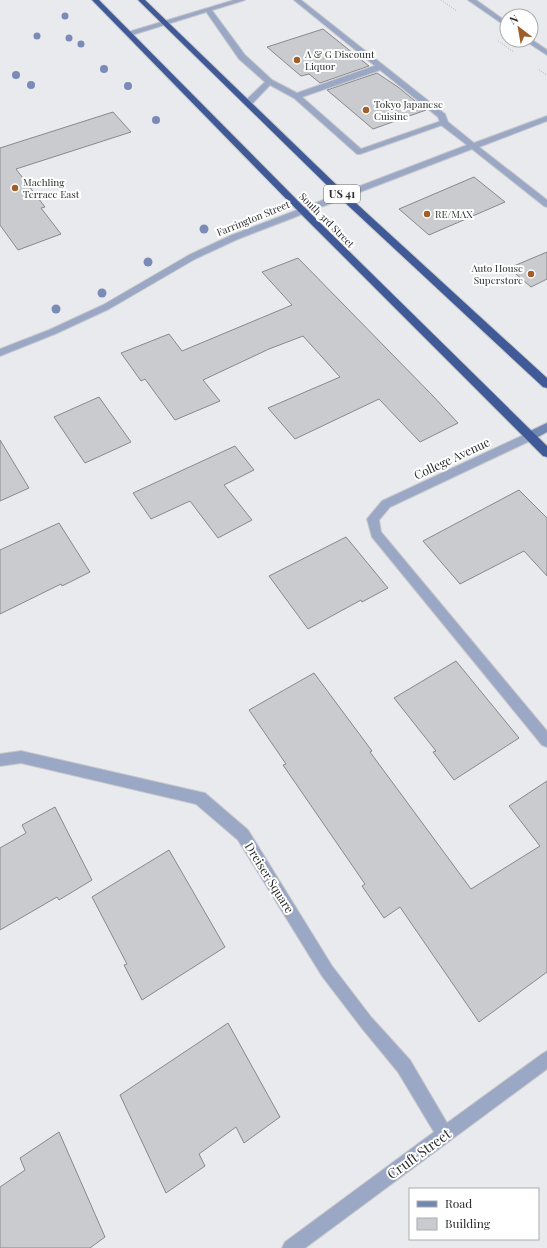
<svg xmlns="http://www.w3.org/2000/svg" width="547" height="1248" viewBox="0 0 547 1248" font-family="'Playfair Display',serif">
<style>
.building{fill:#c9cbce;stroke:#88898c}
.lines{fill:none;stroke-linecap:round;stroke-linejoin:round}
.lane-casing{stroke:#c7c8ca;stroke-width:2}
.street-casing{stroke:#c7c8ca;stroke-width:2}
.secondary-casing{stroke:#c7c8ca;stroke-width:2}
.highway-casing{stroke:#c7c8ca;stroke-width:2}
.path{stroke:#a9aaac;stroke-width:1.5;stroke-dasharray:0.5 2;stroke-linecap:butt}
.lane{fill:#9aa8c6;fill-rule:evenodd}
.street{fill:#9aa8c6;fill-rule:evenodd}
.secondary{fill:#7387b3;fill-rule:evenodd}
.highway{fill:#405a97;fill-rule:evenodd}
.tree{fill:#7b8bb7}
.poi-dot{fill:#a05e2b;stroke:#fff;stroke-width:1.5}
.labels{text-anchor:middle;stroke-width:4;stroke-linejoin:round;paint-order:stroke}
.far-poi-label{font-size:10px;fill:#2b2c2d;stroke:#fff;text-anchor:start}
.far-street-label{font-size:10px;fill:#2b2c2d;stroke:#fff}
.shield{fill:#fff;stroke:#6b6b6c;stroke-width:1}
.shield-label{font-size:11px;font-weight:bold;fill:#2b2c2d}
.street-label{font-size:12px;fill:#2b2c2d;stroke:#fff}
.near-street-label{font-size:14px;fill:#2b2c2d;stroke:#fff}
</style>
<rect width="100%" height="100%" fill="#e9eaed"/>
<g class="building">
<polygon points="323,29 369,66 320,83 309,74 301,76 267,47"/>
<polygon points="377,73 398,87 426,110 373,129 327,90"/>
<polygon points="113,112 131,132 16,169 45,207 41,208 61,234 18,250 0,225 0,148"/>
<polygon points="474,177 505,202 429,235 399,209"/>
<polygon points="547,252 547,279 531,287 509,268"/>
<polygon points="298,258 433,396 458,423 420,442 379,399 295,439 268,408 340,377 303,336 269,349 203,380 220,401 175,420 145,379 141,381 121,353 169,334 182,351 292,305 262,272"/>
<polygon points="99,397 131,442 85,463 54,417"/>
<polygon points="0,440 29,488 0,501"/>
<polygon points="235,446 254,470 224,485 252,520 218,538 190,501 151,519 133,493"/>
<polygon points="519,490 547,518 547,576 524,551 460,584 423,541"/>
<polygon points="59,523 90,572 62,586 61,584 0,614 0,550"/>
<polygon points="346,537 388,588 362,602 361,600 308,629 269,576"/>
<polygon points="456,661 519,738 454,780 433,752 436,751 394,698"/>
<polygon points="314,673 372,751 370,752 471,889 540,846 509,806 547,781 547,972 479,1022 400,907 384,918 362,886 365,884 283,765 286,764 249,710"/>
<polygon points="55,807 92,880 59,900 57,897 0,930 0,848 26,833 22,825"/>
<polygon points="169,850 225,947 142,1000 124,965 127,964 92,897"/>
<polygon points="228,1023 280,1117 244,1143 236,1127 199,1154 205,1166 166,1193 120,1095"/>
<polygon points="59,1132 105,1237 90,1248 0,1248 0,1187 25,1170 20,1158"/>
</g>
<g class="lines">
<g class="lane-casing">
<polygon id="lane" points="209,8 211,9 245,55 272,80 297,93 377,65 383,65 383,69 302,97 361,149 441,121 447,121 448,123 360,154 357,154 294,98 270,85 251,105 245,105 245,101 265,82 239,59 205,10"/>
</g>
<g class="street-casing">
<g id="street">
<polygon points="234,0 245,0 132,35 129,35 125,33"/>
<polygon points="294,0 301,0 445,114 448,122 474,143 547,116 547,121 479,147 547,200 547,207 544,206 472,149 238,239 195,259 109,309 55,334 0,356 0,349 49,330 103,305 189,255 232,235 467,145 441,125 438,117"/>
<polygon points="468,0 476,0 507,22 507,27"/>
<polygon points="531,39 547,50 547,55 524,40 531,40"/>
<polygon points="530,432 534,433 535,436 534,439 390,507 379,520 381,532 547,731 547,747 542,745 372,537 367,519 382,501"/>
<polygon points="21,751 200,792 205,793 248,830 332,966 371,1017 410,1060 447,1123 542,1054 547,1051 547,1069 305,1248 282,1248 285,1242 434,1132 398,1072 361,1027 322,976 238,840 196,804 21,763 0,766 0,754"/>
</g>
</g>
<g class="secondary-casing">
<polygon id="secondary" points="547,423 547,432 534,439 526,439 525,436 526,433"/>
</g>
<g class="highway-casing">
<g id="highway">
<polygon points="92,0 99,0 305,208 547,446 547,457 543,456 299,212"/>
<polygon points="138,0 145,0 346,194 547,378 547,388 543,387 340,198"/>
</g>
</g>
<g class="path">
<polyline points="441,0 457,11"/>
<polyline points="498,41 514,52"/>
<polyline points="539,70 547,75"/>
</g>
<use href="#lane" class="lane"/>
<use href="#street" class="street"/>
<use href="#secondary" class="secondary"/>
<use href="#highway" class="highway"/>
</g>
<g class="tree">
<circle cx="65" cy="16" r="3.5"/>
<circle cx="37" cy="36" r="3.5"/>
<circle cx="69" cy="38" r="3.5"/>
<circle cx="81" cy="44" r="3.5"/>
<circle cx="104" cy="69" r="4"/>
<circle cx="16" cy="75" r="4"/>
<circle cx="31" cy="85" r="4"/>
<circle cx="128" cy="86" r="4"/>
<circle cx="156" cy="120" r="4"/>
<circle cx="204" cy="229" r="4.5"/>
<circle cx="148" cy="262" r="4.5"/>
<circle cx="102" cy="293" r="4.5"/>
<circle cx="56" cy="309" r="4.5"/>
</g>
<g class="poi-dot">
<circle cx="297" cy="60" r="4"/>
<circle cx="366" cy="110" r="4"/>
<circle cx="15" cy="188" r="4"/>
<circle cx="427" cy="214" r="4"/>
<circle cx="531" cy="274" r="4"/>
</g>
<g class="labels">
<g class="far-poi-label">
<text x="305" y="58">A &amp; G Discount<tspan x="305" dy="12">Liquor</tspan></text>
<text x="374" y="108">Tokyo Japanese<tspan x="374" dy="12">Cuisine</tspan></text>
<text x="23" y="186">Maehling<tspan x="23" dy="12">Terrace East</tspan></text>
<text x="435" y="218">RE/MAX</text>
<text x="523" y="272" text-anchor="end">Auto House<tspan x="523" dy="12">Superstore</tspan></text>
</g>
<g class="far-street-label">
<text transform="translate(253 218) rotate(-22)" y="4">Farrington Street</text>
<text transform="translate(327 220) rotate(45)" y="4">South 3rd Street</text>
</g>
<rect class="shield" x="324" y="185" width="36" height="18" rx="3"/>
<g class="shield-label">
<text x="342" y="198">US 41</text>
</g>
<g class="street-label">
<text transform="translate(452 459) rotate(-25)" y="4">College Avenue</text>
<text transform="translate(269 878) rotate(58)" y="4">Dreiser Square</text>
</g>
<g class="near-street-label">
<text transform="translate(419 1154) rotate(-36)" y="5">Cruft Street</text>
</g>
</g>
<rect x="409" y="1188" width="130" height="52" fill="#ffffff" stroke="#aaabab"/>
<rect x="417" y="1201" width="20" height="6" fill="#7387b3" stroke="#aaabab"/>
<text x="445" y="1208" font-size="12" fill="#2b2c2d">Road</text>
<rect x="417" y="1218" width="20" height="12" fill="#c9cbce" stroke="#aaabab"/>
<text x="445" y="1228" font-size="12" fill="#2b2c2d">Building</text>
<g transform="translate(519 28) rotate(329)"><circle r="19" fill="#ffffff" stroke="#aaabab"/>
<path d="M0-3L7 15L0 10L-7 15Z" fill="#a05e2b"/>
<text y="-6" font-size="11" font-weight="bold" text-anchor="middle" fill="#2b2c2d">N</text>
</g>
</svg>
